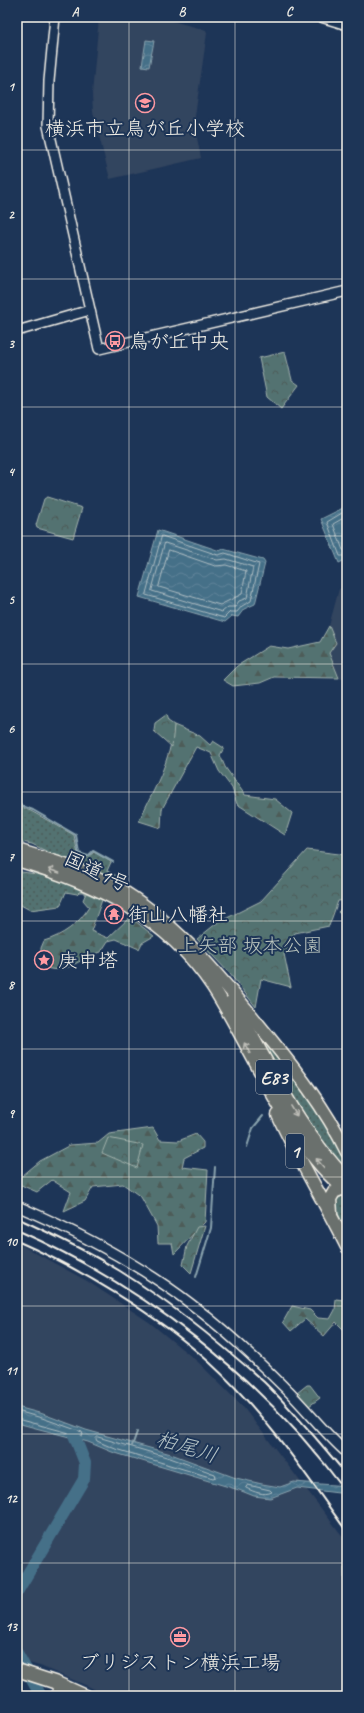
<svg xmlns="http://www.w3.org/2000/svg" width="364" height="1713" viewBox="0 0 364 1713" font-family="Caveat,'Klee One',sans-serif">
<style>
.built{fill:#33445e}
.grass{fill:url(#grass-dots);stroke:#a3b2ac}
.forest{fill:url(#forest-firs);stroke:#a3b2ac}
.park{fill:url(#park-crowns);stroke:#a3b2ac}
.water{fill:url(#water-waves);stroke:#8aa3ae}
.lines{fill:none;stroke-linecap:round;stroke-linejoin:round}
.shore{stroke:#aebdc2;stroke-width:1}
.stream{stroke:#8aa3ae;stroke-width:2}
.river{stroke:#446f88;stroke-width:12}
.tertiary-casing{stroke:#f4f1e8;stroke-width:12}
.primary-casing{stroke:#f4f1e8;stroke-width:14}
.trunk-casing{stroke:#f4f1e8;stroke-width:15}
.tertiary{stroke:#1d3557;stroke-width:9}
.primary{stroke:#6b706d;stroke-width:11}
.trunk{stroke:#6b706d;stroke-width:12}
.rail{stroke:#f4f1e8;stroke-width:2}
.oneway{stroke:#bdbdb7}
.grid{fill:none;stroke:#f4f1e8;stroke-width:1;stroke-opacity:0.55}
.labels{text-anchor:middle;stroke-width:4;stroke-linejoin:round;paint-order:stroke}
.shield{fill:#1d3557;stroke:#b4b9bc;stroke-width:1}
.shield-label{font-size:19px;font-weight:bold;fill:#f4f1e8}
.poi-label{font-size:20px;fill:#f4f1e8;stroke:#1d3557;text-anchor:start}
.street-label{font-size:20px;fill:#f4f1e8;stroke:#1d3557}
.park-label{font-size:20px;fill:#bbc5be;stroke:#1d3557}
.water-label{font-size:21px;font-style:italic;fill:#b6c4c6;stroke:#1d3557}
.neatline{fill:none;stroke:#f4f1e8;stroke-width:1.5}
.grid-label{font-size:13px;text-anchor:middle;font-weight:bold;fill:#f4f1e8}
</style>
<defs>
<pattern id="grass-dots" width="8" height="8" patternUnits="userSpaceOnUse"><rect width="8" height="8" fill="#527271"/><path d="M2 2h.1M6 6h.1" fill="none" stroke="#4d5b59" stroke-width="1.8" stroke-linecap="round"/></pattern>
<pattern id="forest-firs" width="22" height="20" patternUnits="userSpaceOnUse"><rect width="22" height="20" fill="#527271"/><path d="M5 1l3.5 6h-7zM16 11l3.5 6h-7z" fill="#4d5b59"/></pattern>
<pattern id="park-crowns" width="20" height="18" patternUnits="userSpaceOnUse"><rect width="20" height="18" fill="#527271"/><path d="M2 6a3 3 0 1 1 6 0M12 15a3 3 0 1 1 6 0" fill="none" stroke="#4d5b59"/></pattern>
<pattern id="water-waves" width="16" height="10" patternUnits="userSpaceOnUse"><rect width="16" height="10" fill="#446f88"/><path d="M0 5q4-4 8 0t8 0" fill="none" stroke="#608499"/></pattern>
</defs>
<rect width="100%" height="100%" fill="#1d3557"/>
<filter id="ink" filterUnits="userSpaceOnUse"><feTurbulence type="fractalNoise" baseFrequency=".025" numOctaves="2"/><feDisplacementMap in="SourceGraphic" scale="8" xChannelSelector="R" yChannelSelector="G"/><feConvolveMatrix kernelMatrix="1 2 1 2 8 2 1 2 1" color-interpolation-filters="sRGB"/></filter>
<g filter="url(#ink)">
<g class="built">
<polygon points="99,17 157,17 206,30 207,33 194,123 201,158 110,179 93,112 92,94"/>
<polygon points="347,586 347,681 339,678 329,653 336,643 329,626 339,589"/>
<polygon points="17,1243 87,1281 149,1322 198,1362 243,1407 347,1542 347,1562 344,1568 347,1696 107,1696 90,1687 40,1666 17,1660"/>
</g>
<g class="grass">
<polygon points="17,806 31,811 74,835 78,854 88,857 94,852 111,862 107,871 119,877 118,881 74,861 50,853 32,844 17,841"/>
<path d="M17,871C25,873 33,873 41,875C58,880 73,886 89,892V896L84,894V892H79L77,894L66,892L60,906L30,910L17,903Z"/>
<polygon points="259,1036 293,1076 319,1112 347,1164 347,1175 293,1106"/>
<polygon points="342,1196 347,1197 347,1234 336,1209 335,1201"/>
<polygon points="347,1562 347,1638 345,1621 344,1568"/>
</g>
<g class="forest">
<polygon points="329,626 336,643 329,653 339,678 274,677 260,683 233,686 223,680 237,666 269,646 288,649 320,642"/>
<path d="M174,725L200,736L210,745L213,741L224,748L220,755L225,767L245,795L275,799L292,813L285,835L237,804L232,788L219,771L211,753L196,747L162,809L161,828L139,821C155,787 170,763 174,725Z"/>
<path d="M86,893L102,900L91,931L108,938L130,917L154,936L142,943L139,949L116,939L108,941L101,952C80,957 63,979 41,965V948L44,941C62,936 80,923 89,907L83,900Z"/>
<polygon points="347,903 347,922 345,917 338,912"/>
<polygon points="153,1128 160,1140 178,1141 196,1134 203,1142 203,1148 184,1158 182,1167 208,1170 205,1222 174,1254 172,1243 158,1243 157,1226 141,1197 123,1184 93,1187 85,1201 64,1211 71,1192 52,1180 37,1192 21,1185 17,1192 17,1175 22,1176 40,1161 70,1145 98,1143 109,1134"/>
<polygon points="336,1299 344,1300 347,1333 336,1322 324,1336 305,1319 291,1331 283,1322 292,1306 310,1310 318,1318 330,1319 335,1310"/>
</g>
<g class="park">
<polygon points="285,352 292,380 299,385 281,409 267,397 259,358"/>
<polygon points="47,497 82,508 73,538 37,528 36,525 44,499"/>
<polygon points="166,715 168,721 174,725 172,747 154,731 155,723"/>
<polygon points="307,850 347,855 347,900 338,901 329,926 295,933 289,942 289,952 284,954 291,987 261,979 256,1007 230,974 197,939 217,923 261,901"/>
<polygon points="108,1138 143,1145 137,1168 102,1153"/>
<polygon points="205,1226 191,1273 183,1265 187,1246 197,1227"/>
<polygon points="307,1385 310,1385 320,1398 309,1406 297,1393"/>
</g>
<g class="water">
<polygon points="146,40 154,41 149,67 142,66"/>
<polygon points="347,506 347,559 339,563 321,519"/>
<polygon points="158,530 220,551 223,549 263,560 265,563 255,604 244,609 238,617 232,616 225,622 139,597"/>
<polygon points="17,1407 43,1414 86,1430 171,1454 236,1478 262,1484 280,1487 294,1482 347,1486 347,1494 297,1488 270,1498 254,1496 239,1490 112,1452 88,1442 17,1423"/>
</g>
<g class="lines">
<g class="shore">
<polyline points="347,510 327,522 340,556 347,556"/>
<polyline points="347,516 333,524 343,550 347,551"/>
<polygon points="162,536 218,555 225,553 259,564 251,601 242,606 237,612 230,612 224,618 146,595"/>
<polygon points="165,543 217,560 226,559 253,567 247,598 239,601 235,607 228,607 222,612 152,591"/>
<polygon points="169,550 215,566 226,565 246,571 242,594 220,605 159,587"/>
<polyline points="17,1411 42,1418 82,1432 83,1435 81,1436 17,1419"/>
<polygon points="98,1437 170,1458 215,1474 216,1477 213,1478 113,1448 97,1441 96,1439"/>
<path d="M248,1485L270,1490L272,1492C264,1496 254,1492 246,1488Z"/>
</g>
<g class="stream">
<polyline points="17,804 33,810 76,835 79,853 88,856 93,851 113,862"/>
<polyline points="247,1147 253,1128 263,1116"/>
<polyline points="196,1277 211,1228 215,1167"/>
<polyline points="132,1446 137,1432"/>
</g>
<g class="river">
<polyline points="17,1592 84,1479 85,1463 74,1435"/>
<polyline points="17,1653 41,1696"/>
</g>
<g class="tertiary-casing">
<g id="tertiary">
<polyline points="55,17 49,81 48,126 99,349 347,291"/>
<polyline points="321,17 347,25"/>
<polyline points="17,331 90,310"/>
<path d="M17,1206C78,1232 139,1264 191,1304C224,1329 255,1358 284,1387C306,1408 324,1433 347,1453"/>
</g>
</g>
<g class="primary-casing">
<polyline id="primary" points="57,1683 60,1696"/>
</g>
<g class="trunk-casing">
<g id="trunk">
<path d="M17,850C53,861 91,872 124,892C180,927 222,979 263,1030C294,1068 325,1107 347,1152"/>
<path d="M17,860C95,883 167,916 213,987C230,1013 244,1042 259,1069C282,1112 308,1160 347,1191"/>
<path d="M232,1001C269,1062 296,1128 347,1179"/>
<path d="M278,1115C299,1161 325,1202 347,1247"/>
<polyline points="331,1213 330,1199 334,1192 344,1188"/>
<polyline points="17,1670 57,1683 86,1696"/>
</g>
</g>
<use href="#tertiary" class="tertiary"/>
<use href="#primary" class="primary"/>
<use href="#trunk" class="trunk"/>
<g class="rail">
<path d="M17,1218C52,1234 87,1251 120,1271C171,1303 219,1342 264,1382C294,1411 320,1443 347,1475"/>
<path d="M17,1230C147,1288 262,1378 347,1493"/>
<path d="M17,1241C81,1269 157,1315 209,1362C263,1411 305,1473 347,1532"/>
</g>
</g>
<defs><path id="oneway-shaft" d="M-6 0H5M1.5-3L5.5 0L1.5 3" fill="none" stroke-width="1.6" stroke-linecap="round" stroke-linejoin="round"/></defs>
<g class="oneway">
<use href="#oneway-shaft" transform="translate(54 871) rotate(-161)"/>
<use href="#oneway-shaft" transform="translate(247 1048) rotate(-118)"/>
<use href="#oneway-shaft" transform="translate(294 1111) rotate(59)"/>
<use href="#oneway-shaft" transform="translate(320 1163) rotate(-131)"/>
</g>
</g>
<path class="grid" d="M129,17V1696M235,17V1696M17,150H347M17,279H347M17,407H347M17,536H347M17,664H347M17,792H347M17,921H347M17,1049H347M17,1177H347M17,1306H347M17,1434H347M17,1563H347"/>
<defs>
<g id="school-ring" transform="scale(1)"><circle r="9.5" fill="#1d3557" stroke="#ff9aa2" stroke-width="1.5"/><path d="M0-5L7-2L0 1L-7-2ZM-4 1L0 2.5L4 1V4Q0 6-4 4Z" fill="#ff9aa2"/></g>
<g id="bus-ring" transform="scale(1)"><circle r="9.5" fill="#1d3557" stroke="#ff9aa2" stroke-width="1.5"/><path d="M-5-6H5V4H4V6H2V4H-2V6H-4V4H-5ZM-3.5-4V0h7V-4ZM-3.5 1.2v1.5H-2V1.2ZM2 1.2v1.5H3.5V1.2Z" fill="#ff9aa2"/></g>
<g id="temple-ring" transform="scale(1)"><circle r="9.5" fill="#1d3557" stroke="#ff9aa2" stroke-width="1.5"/><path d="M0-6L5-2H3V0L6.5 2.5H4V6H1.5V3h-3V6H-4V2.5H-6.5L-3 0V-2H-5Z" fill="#ff9aa2"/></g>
<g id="sight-ring" transform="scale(1)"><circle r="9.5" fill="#1d3557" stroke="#ff9aa2" stroke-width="1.5"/><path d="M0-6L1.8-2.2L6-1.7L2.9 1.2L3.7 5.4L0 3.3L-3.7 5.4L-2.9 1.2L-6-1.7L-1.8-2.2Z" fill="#ff9aa2"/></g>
<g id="office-ring" transform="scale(1)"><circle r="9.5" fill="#1d3557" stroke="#ff9aa2" stroke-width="1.5"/><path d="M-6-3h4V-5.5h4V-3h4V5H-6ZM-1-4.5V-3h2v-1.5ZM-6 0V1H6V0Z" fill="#ff9aa2"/></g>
</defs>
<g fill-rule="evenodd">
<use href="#school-ring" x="145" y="103"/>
<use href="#bus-ring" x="115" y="341"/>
<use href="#temple-ring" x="114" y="914"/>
<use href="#sight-ring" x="44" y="960"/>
<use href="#office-ring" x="180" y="1637"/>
</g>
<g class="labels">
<g class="shield">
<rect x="256" y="1060" width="36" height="34" rx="3"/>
<rect x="286" y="1134" width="18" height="34" rx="3"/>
</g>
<g class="shield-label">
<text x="274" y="1084">E83</text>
<text x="295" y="1158">1</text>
</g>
<g class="poi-label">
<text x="145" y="135" text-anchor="middle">横浜市立鳥が丘小学校</text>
<text x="129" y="348">鳥が丘中央</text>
<text x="128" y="921">街山八幡社</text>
<text x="58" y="967">庚申塔</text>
<text x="180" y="1669" text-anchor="middle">ブリジストン横浜工場</text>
</g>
<g class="street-label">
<text transform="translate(97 871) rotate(25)" y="7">国道1号</text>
</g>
<g class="park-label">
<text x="250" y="952">上矢部 坂本公園</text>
</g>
<g class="water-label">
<text transform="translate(187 1447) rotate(17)" y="7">柏尾川</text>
</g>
</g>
<rect width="364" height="1713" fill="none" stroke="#1d3557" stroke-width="44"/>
<rect x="22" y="22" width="320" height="1669" class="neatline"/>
<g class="grid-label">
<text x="75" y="16">A</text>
<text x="182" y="16">B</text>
<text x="289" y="16">C</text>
<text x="11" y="91">1</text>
<text x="11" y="219">2</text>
<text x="11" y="348">3</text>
<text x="11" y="476">4</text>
<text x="11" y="604">5</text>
<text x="11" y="733">6</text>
<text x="11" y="861">7</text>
<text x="11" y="989">8</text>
<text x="11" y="1118">9</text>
<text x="11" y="1246">10</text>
<text x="11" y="1375">11</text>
<text x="11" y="1503">12</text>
<text x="11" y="1631">13</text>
</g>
</svg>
